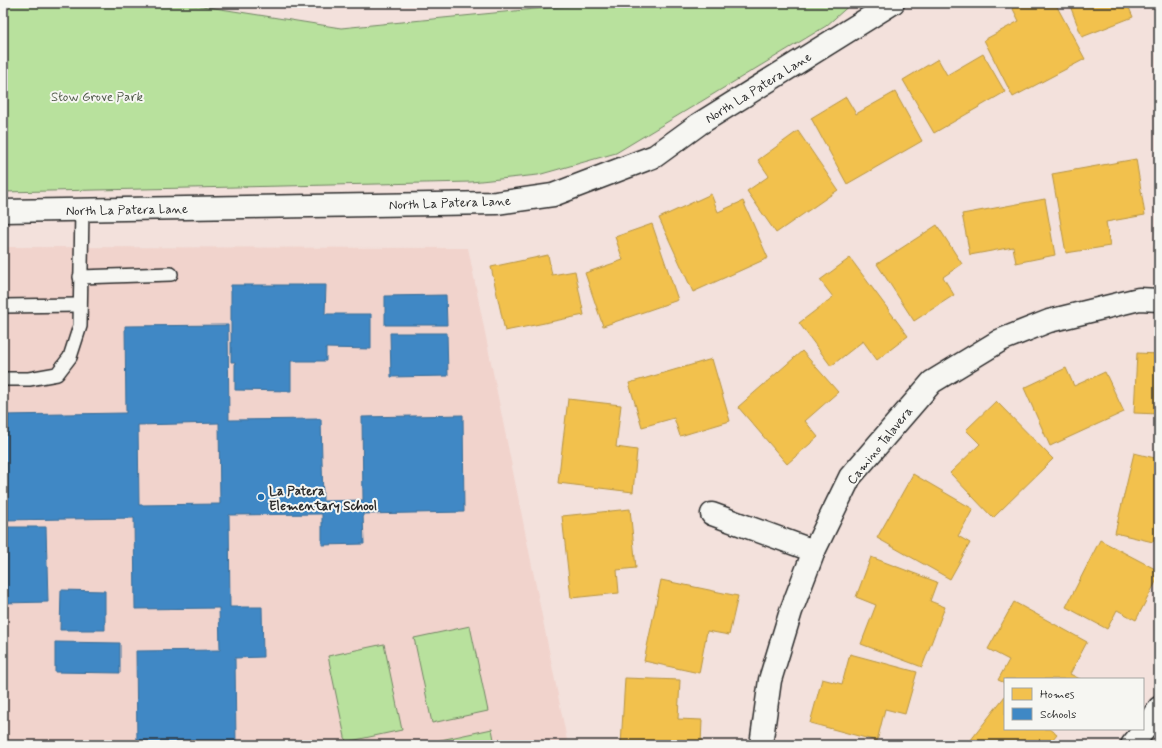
<svg xmlns="http://www.w3.org/2000/svg" width="1162" height="748" viewBox="0 0 1162 748" font-family="Mynerve,sans-serif">
<style>
.built{fill:#f1d3cc}
.green{fill:#b8e19d;stroke:#728664}
.homes{fill:#f2c14e;stroke:#b69444}
.schools{fill:#3f88c5;stroke:#396c97;fill-rule:evenodd}
.lines{fill:none;stroke-linecap:round;stroke-linejoin:round}
.service-casing{stroke:#2b2b2b;stroke-width:16}
.minor-casing{stroke:#2b2b2b;stroke-width:25}
.tertiary-casing{stroke:#2b2b2b;stroke-width:25}
.service{stroke:#f6f6f2;stroke-width:13}
.minor{stroke:#f6f6f2;stroke-width:22}
.tertiary{stroke:#f6f6f2;stroke-width:22}
.poi-dot{fill:#1f6fb2;stroke:#f6f6f2;stroke-width:1.5}
.labels{text-anchor:middle;stroke-width:4;stroke-linejoin:round;paint-order:stroke}
.street-label{font-size:13px;fill:#2b2b2b;stroke:#f6f6f2}
.park-label{font-size:13px;fill:#4e5848;stroke:#f6f6f2}
.poi-label{font-size:13px;font-weight:bold;fill:#2b2b2b;stroke:#f6f6f2;text-anchor:start}
</style>
<rect width="100%" height="100%" fill="#f3e1dc"/>
<filter id="ink" filterUnits="userSpaceOnUse"><feTurbulence type="fractalNoise" baseFrequency=".025" numOctaves="2"/><feDisplacementMap in="SourceGraphic" scale="8" xChannelSelector="R" yChannelSelector="G"/><feConvolveMatrix kernelMatrix="1 2 1 2 8 2 1 2 1" color-interpolation-filters="sRGB"/></filter>
<g filter="url(#ink)">
<polygon class="built" points="3,247 468,248 568,745 3,745"/>
<g class="green">
<polygon points="3,3 183,3 341,28 596,3 852,3 826,26 616,153 538,175 471,182 3,192"/>
<polygon points="470,626 488,711 432,723 414,638"/>
<polygon points="384,644 402,730 346,742 328,656"/>
<polygon points="492,729 495,745 437,745 436,741"/>
</g>
<g class="homes">
<polygon points="1010,3 1055,3 1085,59 1013,97 984,40 1019,21"/>
<polygon points="1069,3 1127,3 1133,17 1082,37"/>
<polygon points="983,54 1005,92 934,133 903,80 938,59 947,75"/>
<polygon points="895,92 922,141 847,184 811,118 846,97 856,114"/>
<polygon points="798,131 838,190 776,233 747,191 769,176 758,160"/>
<polygon points="1136,159 1145,215 1106,222 1110,246 1066,253 1052,174"/>
<polygon points="1157,187 1159,187 1159,248 1158,248"/>
<polygon points="711,194 718,212 743,201 768,258 693,292 659,218"/>
<polygon points="1045,199 1055,255 1016,263 1013,247 970,255 962,214"/>
<polygon points="652,224 678,300 603,326 585,273 623,260 615,237"/>
<polygon points="937,225 962,264 943,277 954,295 914,321 877,264"/>
<polygon points="548,255 552,275 575,271 584,315 505,331 491,267"/>
<polygon points="850,258 908,336 877,360 863,341 831,366 799,323 833,297 820,280"/>
<polygon points="802,351 838,392 805,421 818,437 787,464 738,407"/>
<polygon points="1137,353 1159,354 1159,414 1134,413"/>
<polygon points="712,359 730,421 680,436 674,418 642,427 629,383"/>
<polygon points="1066,368 1074,386 1105,372 1124,412 1050,446 1024,388"/>
<polygon points="568,399 621,405 616,447 637,450 633,492 558,483"/>
<polygon points="996,401 1053,459 993,518 950,473 980,444 966,430"/>
<polygon points="1134,453 1159,459 1159,518 1153,542 1115,533"/>
<polygon points="913,474 973,509 958,536 970,543 950,579 877,538"/>
<polygon points="630,509 636,568 617,570 619,593 571,598 562,516"/>
<polygon points="1100,540 1159,571 1159,576 1136,620 1117,610 1107,629 1066,607"/>
<polygon points="871,557 937,582 930,601 945,607 922,667 861,644 876,605 856,597"/>
<polygon points="661,580 738,596 729,635 707,631 699,673 644,661"/>
<polygon points="1014,602 1087,642 1070,674 1080,679 1005,679 1005,683 998,680 1009,660 988,649"/>
<polygon points="850,654 917,672 905,714 885,709 877,741 810,723 822,679 842,684"/>
<polygon points="625,678 680,680 678,719 702,720 701,745 621,745"/>
<polygon points="1005,696 1005,729 1050,729 1057,734 1048,745 967,745"/>
</g>
<g class="schools">
<polygon points="231,285 326,285 325,314 371,314 371,349 326,348 326,361 291,361 291,391 235,390 235,362 231,362"/>
<polygon points="446,295 447,325 385,325 385,296"/>
<path d="M228,325L229,420L321,419L323,501L363,500L362,417L463,415L464,512L363,514L364,544L322,545V514L229,515L230,607H262L263,657L235,658L236,745H137L136,651L220,650L219,608L135,609L134,518L3,520V415L126,413L125,326ZM219,423L220,504L139,505L138,425Z"/>
<polygon points="390,333 447,333 448,376 391,377"/>
<polygon points="3,527 46,527 48,602 3,603"/>
<polygon points="61,590 105,591 105,630 60,630"/>
<polygon points="55,642 120,643 120,673 55,672"/>
</g>
<g class="lines">
<g class="service-casing">
<g id="service">
<polyline points="80,277 171,274"/>
<polyline points="3,306 80,305"/>
<polyline points="3,379 29,379 57,374 70,357 80,326 82,209"/>
</g>
</g>
<g class="minor-casing">
<g id="minor">
<polyline points="712,514 814,551"/>
<polyline points="761,745 770,680 791,611 814,551 850,477 932,382 1001,340 1049,321 1139,299 1159,300"/>
</g>
</g>
<g class="tertiary-casing">
<g id="tertiary">
<polyline points="3,211 496,203 553,195 655,156 699,124 893,3"/>
<polyline points="1132,745 1151,721 1159,708"/>
</g>
</g>
<use href="#service" class="service"/>
<use href="#minor" class="minor"/>
<use href="#tertiary" class="tertiary"/>
</g>
</g>
<circle class="poi-dot" cx="261" cy="497" r="4"/>
<g class="labels">
<g class="street-label">
<text transform="translate(758 87) rotate(-32)" y="5">North La Patera Lane</text>
<text transform="translate(450 202) rotate(-2)" y="5">North La Patera Lane</text>
<text transform="translate(127 209) rotate(-1)" y="5">North La Patera Lane</text>
<text transform="translate(879 445) rotate(-51)" y="5">Camino Talavera</text>
</g>
<g class="park-label">
<text x="97" y="101">Stow Grove Park</text>
</g>
<g class="poi-label">
<text x="269" y="495">La Patera<tspan x="269" dy="15">Elementary School</tspan></text>
</g>
</g>
<rect width="1162" height="748" fill="none" stroke="#f6f6f2" stroke-width="16"/>
<rect x="8" y="8" width="1146" height="732" fill="none" stroke="#2b2b2b" stroke-width="1.5" filter="url(#ink)"/>
<rect x="1004" y="678" width="140" height="52" fill="#f6f6f2" stroke="#a5a5a2"/>
<rect x="1012" y="688" width="20" height="12" fill="#f2c14e" stroke="#a5a5a2"/>
<text x="1040" y="698" font-size="12" fill="#2b2b2b">Homes</text>
<rect x="1012" y="708" width="20" height="12" fill="#3f88c5" stroke="#a5a5a2"/>
<text x="1040" y="718" font-size="12" fill="#2b2b2b">Schools</text>
</svg>
